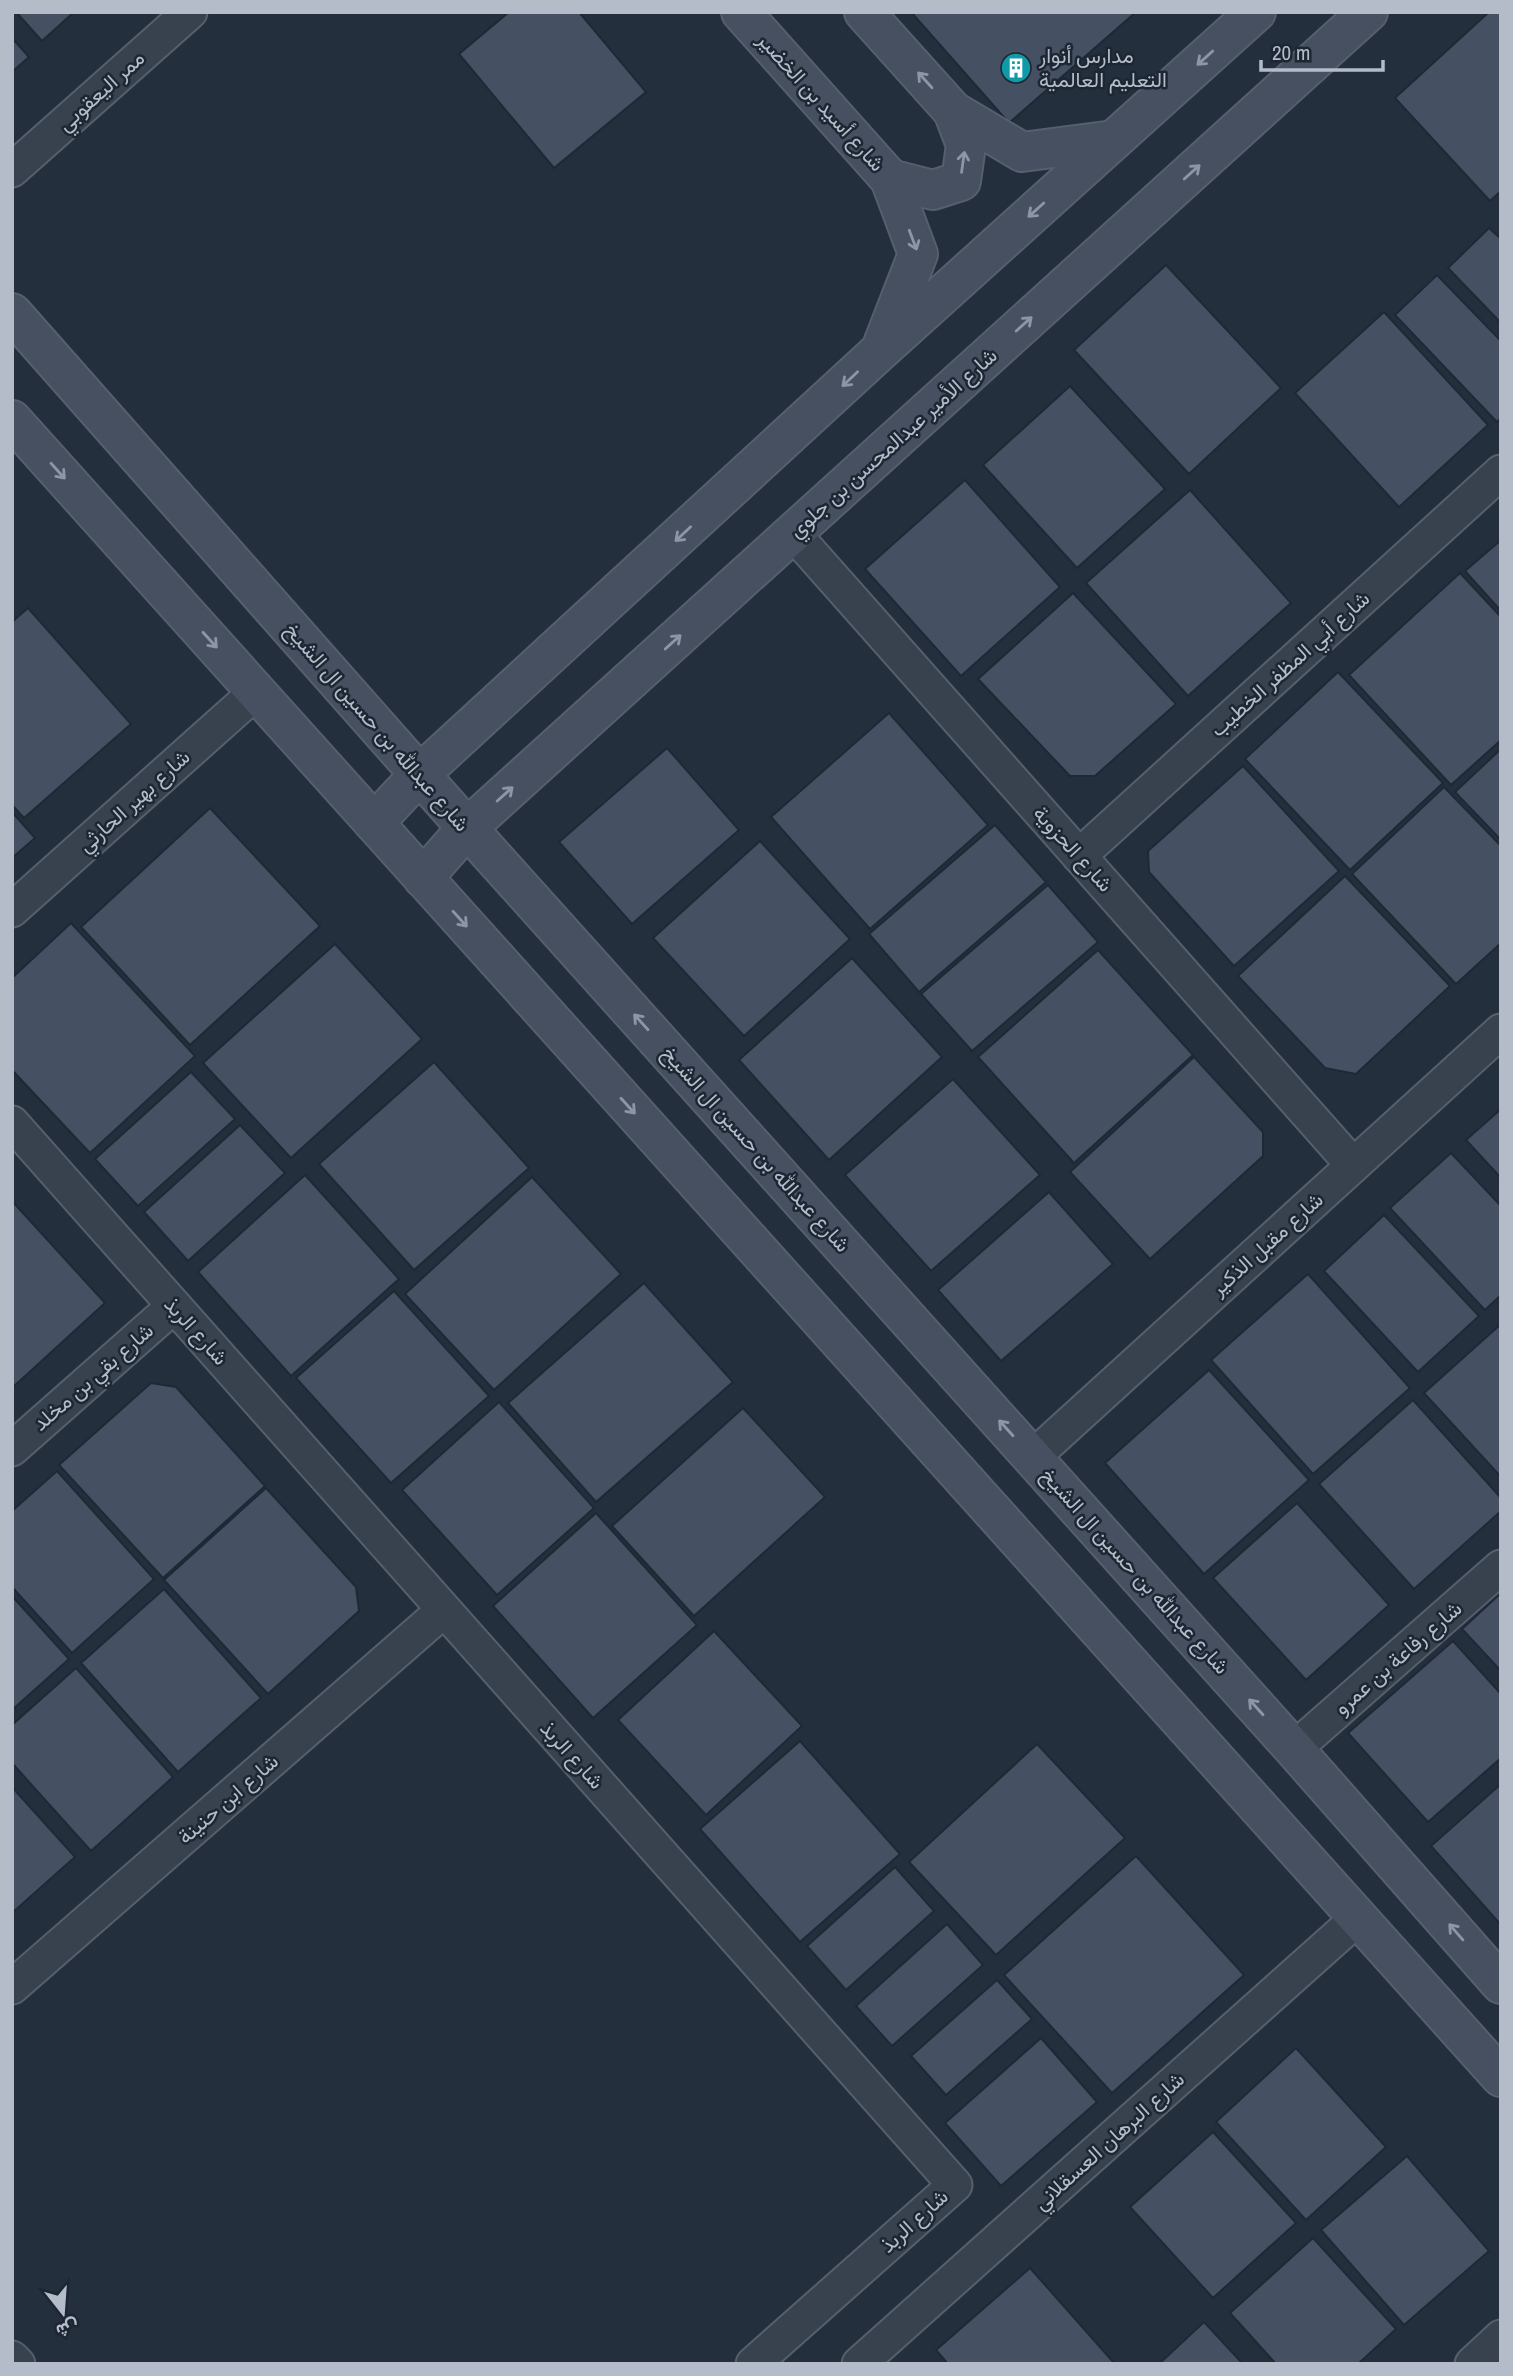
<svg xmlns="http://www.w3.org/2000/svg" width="1513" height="2376" viewBox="0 0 1513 2376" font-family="'Archivo Narrow',Vazirmatn,sans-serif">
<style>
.building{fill:#455162;stroke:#1f2835;stroke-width:2}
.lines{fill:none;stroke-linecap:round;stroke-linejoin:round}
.street-casing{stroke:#565f6c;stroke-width:37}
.secondary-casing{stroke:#565f6c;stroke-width:42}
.street{stroke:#38414e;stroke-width:33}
.secondary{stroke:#465061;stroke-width:38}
.oneway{stroke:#8e96a5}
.labels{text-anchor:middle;stroke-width:5;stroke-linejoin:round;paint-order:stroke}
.poi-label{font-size:21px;fill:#b4bcc9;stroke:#1d2633;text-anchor:start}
.street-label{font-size:21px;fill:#b4bcc9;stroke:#1d2633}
</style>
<rect width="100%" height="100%" fill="#242f3e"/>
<g class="building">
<polygon points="16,12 74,12 42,41"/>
<polygon points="509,12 579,12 646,92 554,168 459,54"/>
<polygon points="911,12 1136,12 1009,123"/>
<polygon points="1489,12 1501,12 1501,191 1490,201 1395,98"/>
<polygon points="12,38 29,57 12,72"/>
<polygon points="1489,228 1501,239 1501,323 1448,268"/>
<polygon points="1166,265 1281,388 1189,474 1074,350"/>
<polygon points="1437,275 1501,341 1501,418 1497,422 1395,315"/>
<polygon points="1384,312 1488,425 1399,507 1295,393"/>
<polygon points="1070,386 1165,489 1077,568 983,465"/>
<polygon points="965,480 1060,587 961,676 865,569"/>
<polygon points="1190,490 1291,603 1188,696 1086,583"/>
<polygon points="1501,540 1501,611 1465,571"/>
<polygon points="1460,573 1501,617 1501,740 1451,785 1349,675"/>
<polygon points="1073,593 1176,704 1095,776 1070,776 978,679"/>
<polygon points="28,608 131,724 24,818 12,805 12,622"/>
<polygon points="1338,672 1443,783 1350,870 1245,759"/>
<polygon points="889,713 988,825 870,929 771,817"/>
<polygon points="667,748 739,830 632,924 559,842"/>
<polygon points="1501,749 1501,840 1455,792"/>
<polygon points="1243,766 1339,871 1234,966 1149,872 1148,851"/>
<polygon points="1444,787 1501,846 1501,943 1456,984 1352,874"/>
<polygon points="210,808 320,926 190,1045 81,927"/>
<polygon points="12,812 35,838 12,858"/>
<polygon points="995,825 1046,882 919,992 869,934"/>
<polygon points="760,841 850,939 744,1036 653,938"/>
<polygon points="1345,876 1450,986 1356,1074 1325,1068 1238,976"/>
<polygon points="1048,885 1098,942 972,1051 921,994"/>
<polygon points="71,923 195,1056 90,1153 12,1070 12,978"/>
<polygon points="335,944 422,1039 291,1158 203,1063"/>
<polygon points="1098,950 1193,1055 1074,1163 978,1057"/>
<polygon points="852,958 942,1057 829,1160 739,1060"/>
<polygon points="1194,1057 1263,1132 1263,1156 1150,1259 1070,1172"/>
<polygon points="434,1062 529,1168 414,1270 319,1164"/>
<polygon points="191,1072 235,1119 138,1206 95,1159"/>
<polygon points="953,1079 1040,1175 931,1271 845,1175"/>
<polygon points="1501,1109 1501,1178 1466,1140"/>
<polygon points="240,1125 285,1173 188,1261 144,1212"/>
<polygon points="1451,1153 1501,1206 1501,1295 1485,1310 1390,1208"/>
<polygon points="305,1175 399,1279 291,1376 198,1272"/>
<polygon points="532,1177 621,1274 494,1390 405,1294"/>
<polygon points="1049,1192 1113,1264 1001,1361 938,1290"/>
<polygon points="12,1201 105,1303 12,1388"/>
<polygon points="1384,1215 1479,1316 1418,1372 1324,1271"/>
<polygon points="1308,1274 1410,1388 1313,1474 1211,1360"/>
<polygon points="644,1283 733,1382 596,1502 508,1403"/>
<polygon points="394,1291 489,1396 391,1483 296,1378"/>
<polygon points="1501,1324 1501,1477 1424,1393"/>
<polygon points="1209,1370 1309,1480 1204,1574 1105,1463"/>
<polygon points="151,1383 176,1387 265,1486 163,1578 59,1465"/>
<polygon points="1413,1400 1501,1498 1501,1511 1414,1589 1319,1484"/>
<polygon points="499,1402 594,1508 497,1595 402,1490"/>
<polygon points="743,1408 825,1497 694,1616 612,1526"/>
<polygon points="57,1471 154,1579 72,1653 12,1587 12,1511"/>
<polygon points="266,1488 356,1587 359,1611 268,1694 164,1580"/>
<polygon points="1297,1503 1389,1605 1306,1680 1213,1578"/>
<polygon points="596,1513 697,1625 593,1718 493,1606"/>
<polygon points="164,1589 261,1698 178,1772 81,1663"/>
<polygon points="1501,1593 1501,1671 1462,1629"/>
<polygon points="12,1596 69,1659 12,1710"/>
<polygon points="714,1631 802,1726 706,1815 618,1720"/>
<polygon points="1453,1641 1501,1694 1501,1758 1428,1822 1348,1733"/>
<polygon points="76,1668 173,1777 91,1851 12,1763 12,1725"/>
<polygon points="800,1741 900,1854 800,1942 700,1829"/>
<polygon points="1037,1744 1125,1838 996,1955 909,1862"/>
<polygon points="1501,1784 1501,1925 1431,1846"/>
<polygon points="12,1787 75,1857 12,1913"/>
<polygon points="1136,1856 1244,1975 1112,2093 1004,1975"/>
<polygon points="895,1867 934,1911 846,1990 807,1946"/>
<polygon points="947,1924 983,1965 892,2046 856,2006"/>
<polygon points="997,1980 1032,2019 946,2095 911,2056"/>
<polygon points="1041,2038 1097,2102 1001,2186 945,2123"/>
<polygon points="1296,2048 1386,2147 1306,2220 1216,2122"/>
<polygon points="1213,2132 1296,2223 1213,2298 1130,2207"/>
<polygon points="1407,2156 1489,2251 1404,2325 1321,2230"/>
<polygon points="1313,2238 1396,2329 1358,2364 1276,2364 1230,2313"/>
<polygon points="1030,2268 1115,2364 948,2364 936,2350"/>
<polygon points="1204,2322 1243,2364 1159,2364"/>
</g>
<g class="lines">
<g class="street-casing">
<g id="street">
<polyline points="12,170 190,12"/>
<polyline points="793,533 1353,1165"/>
<polyline points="1079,856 1501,472"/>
<polyline points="12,910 256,692"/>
<polyline points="12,1123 955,2185 753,2364"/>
<polyline points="12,1449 174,1306"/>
<polyline points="1033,1457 1501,1031"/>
<polyline points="1294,1749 1501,1567"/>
<polyline points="12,1987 444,1610"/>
<polyline points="12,2358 18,2364"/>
<polyline points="859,2364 1358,1918"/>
<polyline points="1472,2364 1501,2337"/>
</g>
</g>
<g class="secondary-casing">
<g id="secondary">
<polyline points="741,12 890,179 918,254 883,344"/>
<polyline points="864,12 953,111 1022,152 1114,140"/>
<polyline points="890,179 933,190 961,181 966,145 953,111"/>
<polyline points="12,313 467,828 1294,1749 1501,1984"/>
<polyline points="12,420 1501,2077"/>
<polyline points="374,823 420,774 880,351 1256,12"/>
<polyline points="423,878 467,828 1368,12"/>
</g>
</g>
<use href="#street" class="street"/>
<use href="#secondary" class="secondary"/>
</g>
<defs><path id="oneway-shaft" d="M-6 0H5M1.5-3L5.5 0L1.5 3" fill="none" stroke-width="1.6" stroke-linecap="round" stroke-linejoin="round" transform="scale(1.75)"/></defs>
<g class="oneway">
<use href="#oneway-shaft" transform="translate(1205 58) rotate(138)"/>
<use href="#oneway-shaft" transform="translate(925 80) rotate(-132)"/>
<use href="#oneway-shaft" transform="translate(963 162) rotate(-82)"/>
<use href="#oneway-shaft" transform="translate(1192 172) rotate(-42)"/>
<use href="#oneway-shaft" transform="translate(1036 210) rotate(138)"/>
<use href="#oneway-shaft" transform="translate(913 240) rotate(69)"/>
<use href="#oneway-shaft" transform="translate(1024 324) rotate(-42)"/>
<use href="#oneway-shaft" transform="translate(850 379) rotate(137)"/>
<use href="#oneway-shaft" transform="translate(58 471) rotate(48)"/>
<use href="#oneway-shaft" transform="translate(683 534) rotate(137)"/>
<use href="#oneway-shaft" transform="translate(210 640) rotate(48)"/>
<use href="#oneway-shaft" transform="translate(673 642) rotate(-42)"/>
<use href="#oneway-shaft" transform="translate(505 794) rotate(-42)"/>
<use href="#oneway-shaft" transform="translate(460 919) rotate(48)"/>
<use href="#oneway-shaft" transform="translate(641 1022) rotate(-132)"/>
<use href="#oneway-shaft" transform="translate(628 1106) rotate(48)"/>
<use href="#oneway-shaft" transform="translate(1006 1428) rotate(-132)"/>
<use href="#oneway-shaft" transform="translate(1256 1707) rotate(-132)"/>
<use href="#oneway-shaft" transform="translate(1456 1932) rotate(-131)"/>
</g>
<defs>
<g id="building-disc" transform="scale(1.575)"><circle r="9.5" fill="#0f9aa8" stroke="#1d2633"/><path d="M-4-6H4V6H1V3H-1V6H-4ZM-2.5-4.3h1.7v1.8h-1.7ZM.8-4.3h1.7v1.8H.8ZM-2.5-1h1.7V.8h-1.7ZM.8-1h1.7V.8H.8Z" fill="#fff"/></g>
</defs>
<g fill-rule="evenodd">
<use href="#building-disc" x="1016" y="68"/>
</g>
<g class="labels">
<g class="poi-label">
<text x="1039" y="63">مدارس أنوار<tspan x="1039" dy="24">التعليم العالمية</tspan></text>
</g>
<g class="street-label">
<text transform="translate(101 91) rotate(-42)" y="7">ممر اليعقوبي</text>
<text transform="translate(821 102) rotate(48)" y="7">شارع أسيد بن الخضير</text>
<text transform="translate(893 443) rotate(-42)" y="7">شارع الأمير عبدالمحسن بن جلوي</text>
<text transform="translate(1290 664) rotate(-42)" y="7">شارع أبي المظفر الخطيب</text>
<text transform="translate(377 727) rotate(49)" y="7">شارع عبدالله بن حسين ال الشيخ</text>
<text transform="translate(134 801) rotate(-42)" y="7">شارع بهير الحارثي</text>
<text transform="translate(1073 849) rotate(48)" y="7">شارع الحزوية</text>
<text transform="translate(756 1149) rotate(48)" y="7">شارع عبدالله بن حسين ال الشيخ</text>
<text transform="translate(1267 1244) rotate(-42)" y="7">شارع مقبل الذكير</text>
<text transform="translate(196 1331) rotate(48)" y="7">شارع الربذ</text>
<text transform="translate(93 1377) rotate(-41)" y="7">شارع بقي بن مخلد</text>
<text transform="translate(1135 1571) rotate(48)" y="7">شارع عبدالله بن حسين ال الشيخ</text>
<text transform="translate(1398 1658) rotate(-41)" y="7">شارع رفاعة بن عمرو</text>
<text transform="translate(572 1755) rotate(48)" y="7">شارع الربذ</text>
<text transform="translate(228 1799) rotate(-41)" y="7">شارع ابن حنينة</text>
<text transform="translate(1109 2141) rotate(-42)" y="7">شارع البرهان العسقلاني</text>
<text transform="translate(914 2221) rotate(-42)" y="7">شارع الربذ</text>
</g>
</g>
<rect width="1513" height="2376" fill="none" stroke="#b4bcc9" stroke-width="28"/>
<g transform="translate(63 2313) rotate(163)" stroke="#1d2633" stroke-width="5" paint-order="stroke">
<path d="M0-5L12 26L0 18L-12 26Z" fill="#b4bcc9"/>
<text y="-10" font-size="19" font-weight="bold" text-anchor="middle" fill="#b4bcc9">ش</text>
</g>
<path d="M1261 60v10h122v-10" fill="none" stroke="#b4bcc9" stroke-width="3.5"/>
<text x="1272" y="60" font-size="21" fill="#b4bcc9" stroke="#1d2633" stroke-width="5" paint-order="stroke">20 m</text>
</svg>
